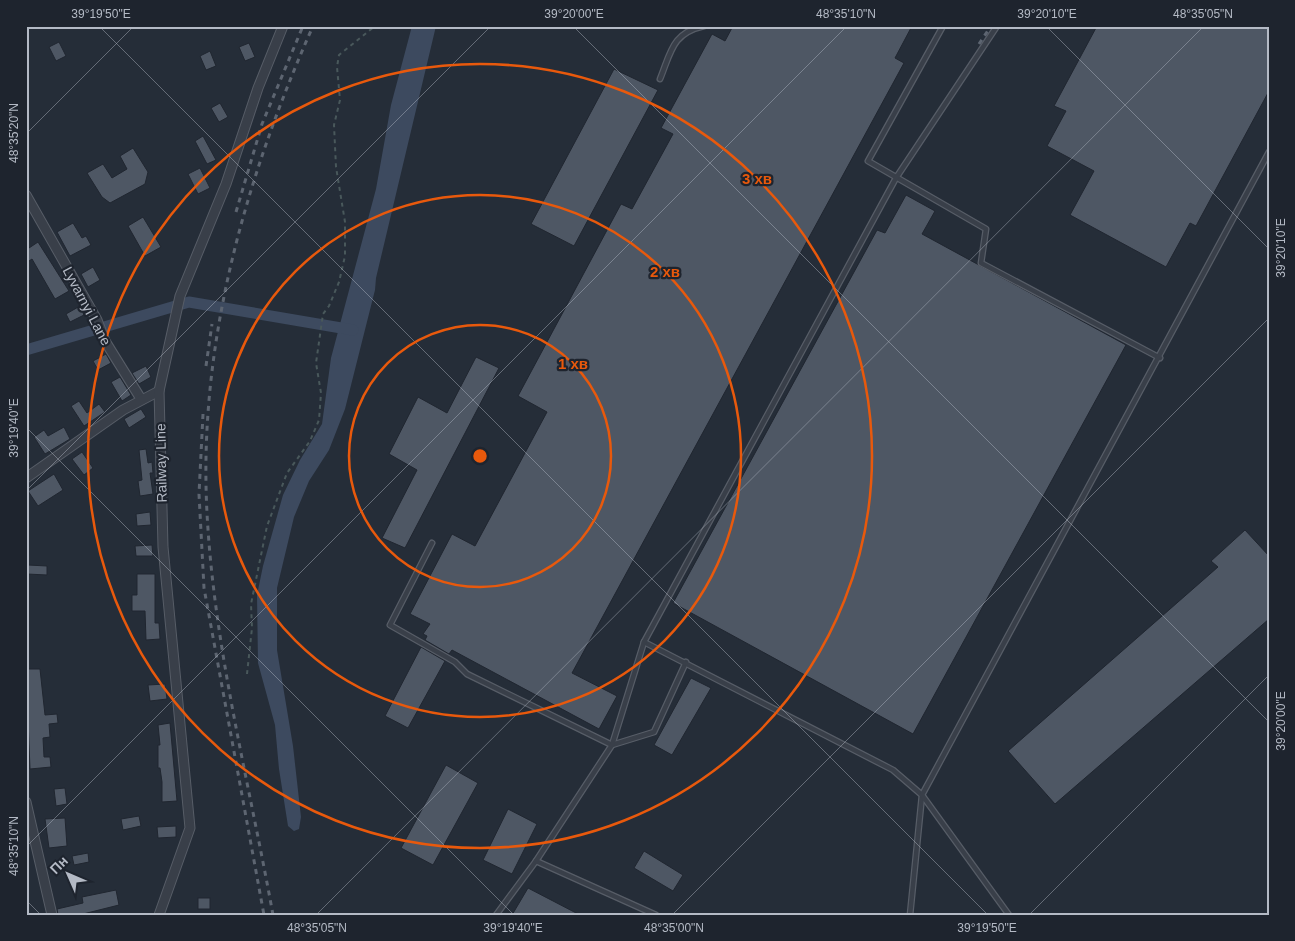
<svg xmlns="http://www.w3.org/2000/svg" width="1295" height="941" viewBox="0 0 1295 941" font-family="Arial,sans-serif">
<style>
.water{fill:#3d4a5f}
.lines{fill:none;stroke-linecap:round;stroke-linejoin:round}
.canal{stroke:#3d4a5f;stroke-width:11}
.building{fill:#4e5764;stroke:#202630}
.lane-casing{stroke:#575d67;stroke-width:7}
.street-casing{stroke:#575d67;stroke-width:11}
.path{stroke:#49585b;stroke-width:2;stroke-dasharray:4 4;stroke-linecap:butt}
.lane{stroke:#393f49;stroke-width:4.5}
.street{stroke:#393f49;stroke-width:9}
.rail{stroke:#5d6571;stroke-width:3;stroke-dasharray:5 5;stroke-linecap:butt}
.ticks{fill:none;stroke:#b4bac5;stroke-width:1;stroke-opacity:0.45}
.ring{fill:none;stroke:#e8590c;stroke-width:2.5}
.labels{text-anchor:middle;stroke-width:4.5;stroke-linejoin:round;paint-order:stroke}
.street-label{font-size:14px;fill:#b4bac5;stroke:#1e242e}
.centre{fill:#e8590c;stroke:#1e242e;stroke-width:2.5}
.ring-label{font-size:15px;text-anchor:middle;font-weight:bold;fill:#e8590c;stroke:#1e242e;stroke-width:4.5;stroke-linejoin:round;paint-order:stroke}
.neatline{fill:none;stroke:#b4bac5;stroke-width:2}
.ticks-label{font-size:12px;text-anchor:middle;fill:#b4bac5}
</style>
<rect width="100%" height="100%" fill="#252d38"/>
<polygon class="water" points="412,26 436,26 376,278 375,290 345,409 329,450 309,481 294,517 277,588 277,650 293,746 301,817 299,829 294,831 288,826 279,769 275,725 258,663 257,595 263,566 283,495 300,460 322,424 331,358 376,189 391,105"/>
<g class="lines">
<polyline class="canal" points="26,350 189,302 353,330"/>
</g>
<g class="building">
<polygon points="733,26 912,26 895,58 904,63 572,673 617,696 599,729 452,650 449,654 425,640 427,636 423,634 430,624 410,614 452,534 475,546 547,412 518,396 621,204 632,209 673,134 661,128 712,34 725,41"/>
<polygon points="1097,26 1269,26 1269,91 1196,226 1190,223 1166,267 1070,215 1094,171 1047,146 1066,111 1054,106"/>
<polygon points="59,42 66,56 56,61 49,47"/>
<polygon points="249,43 255,57 245,61 239,47"/>
<polygon points="210,51 216,66 206,70 200,56"/>
<polygon points="614,69 658,90 574,246 531,224"/>
<polygon points="220,103 228,117 219,122 211,108"/>
<polygon points="203,136 216,160 207,164 195,141"/>
<polygon points="133,148 148,172 145,184 110,203 102,197 87,173 103,164 112,178 127,169 120,156"/>
<polygon points="200,168 210,188 198,194 188,174"/>
<polygon points="906,195 935,211 922,234 1126,345 913,734 673,603 877,230 885,233"/>
<polygon points="143,217 161,247 145,256 128,226"/>
<polygon points="73,223 82,238 86,236 91,245 70,256 57,232"/>
<polygon points="38,242 69,291 55,299 32,259 26,263 26,250"/>
<polygon points="93,267 100,280 88,287 81,274"/>
<polygon points="80,306 84,315 70,322 66,314"/>
<polygon points="106,354 111,363 98,370 93,361"/>
<polygon points="476,357 499,368 405,548 382,538 417,470 389,454 418,397 447,413"/>
<polygon points="146,366 151,377 139,384 132,373"/>
<polygon points="120,377 131,395 122,401 111,382"/>
<polygon points="79,401 87,413 99,404 105,412 84,426 71,406"/>
<polygon points="141,409 146,417 129,428 124,419"/>
<polygon points="64,427 70,439 45,454 34,437 44,430 48,436"/>
<polygon points="146,449 148,463 152,462 153,473 150,473 153,494 140,496 138,481 142,480 139,450"/>
<polygon points="82,452 93,468 84,475 72,459"/>
<polygon points="54,474 63,490 38,506 28,491"/>
<polygon points="150,512 151,525 137,526 136,514"/>
<polygon points="1245,530 1269,556 1269,619 1055,804 1008,751 1218,567 1211,561"/>
<polygon points="152,545 153,556 136,556 135,546"/>
<polygon points="28,565 47,566 47,575 27,574"/>
<polygon points="137,574 155,574 155,623 159,623 160,639 146,640 145,611 132,611 132,595 137,595"/>
<polygon points="421,647 445,661 408,728 385,716"/>
<polygon points="26,669 40,669 45,715 57,714 58,723 49,724 50,737 43,738 44,757 50,757 51,767 30,769"/>
<polygon points="691,678 711,688 672,755 654,745"/>
<polygon points="165,684 167,699 150,701 148,685"/>
<polygon points="170,723 177,801 162,802 162,782 160,768 158,768 158,745 160,745 158,725"/>
<polygon points="446,765 478,783 433,865 401,848"/>
<polygon points="65,788 67,804 56,806 54,789"/>
<polygon points="508,809 537,824 512,874 483,860"/>
<polygon points="139,816 141,826 123,830 121,819"/>
<polygon points="65,818 67,846 49,848 45,819"/>
<polygon points="176,826 176,837 158,838 157,827"/>
<polygon points="644,851 683,875 673,891 634,868"/>
<polygon points="88,853 89,862 74,865 72,856"/>
<polygon points="528,888 580,915 512,915"/>
<polygon points="116,890 119,905 79,915 58,915 57,909 83,903 82,897"/>
<rect x="198" y="898" width="12" height="11"/>
</g>
<g class="lines">
<g class="lane-casing">
<g id="lane">
<polyline points="943,26 868,161 986,229 981,263 1160,358"/>
<path d="M660,79C671,52 672,33 704,26"/>
<polyline points="432,543 390,625 455,662 467,674 612,745 654,732 686,662"/>
<polyline points="644,642 893,770 922,795 910,915"/>
<polyline points="496,915 536,861"/>
<polyline points="656,915 536,861 612,745 644,642 896,178 997,26"/>
<polyline points="1009,915 922,795 1269,152"/>
</g>
</g>
<g class="street-casing">
<g id="street">
<polyline points="26,195 97,320 105,341 141,399"/>
<polyline points="26,478 123,410 159,391"/>
<polyline points="26,802 52,915"/>
<polyline points="159,915 190,828 163,547 159,391 180,296 226,184 258,88 283,26"/>
</g>
</g>
<polyline class="path" points="247,674 252,628 251,604 267,526 287,473 310,441 319,420 321,393 316,363 323,314 329,306 339,282 345,256 345,222 336,167 334,125 340,100 337,67 339,55 375,26"/>
<use href="#lane" class="lane"/>
<use href="#street" class="street"/>
<g class="rail">
<polyline points="979,44 991,26"/>
<polyline points="236,212 262,124 303,26"/>
<polyline points="206,366 212,324"/>
<polyline points="203,414 199,494 204,588 264,915"/>
<path d="M273,915C249,782 214,648 207,513C198,345 245,179 313,26"/>
</g>
</g>
<path class="ticks" d="M99,26L988,915M573,26L1269,722M1046,26L1269,249M26,134L134,26M26,427L514,915M26,491L491,26M26,847L847,26M26,900L41,915M316,915L1204,26M672,915L1269,318M1029,915L1269,675"/>
<g class="ring">
<circle cx="480" cy="456" r="131"/>
<circle cx="480" cy="456" r="261"/>
<circle cx="480" cy="456" r="392"/>
</g>
<g class="labels">
<g class="street-label">
<text transform="translate(87 306) rotate(62)" y="5">Lyvarnyi Lane</text>
<text transform="translate(161 463) rotate(-91)" y="5">Railway Line</text>
</g>
</g>
<circle cx="480" cy="456" r="8" class="centre"/>
<g class="ring-label">
<text x="757" y="184">3 хв</text>
<text x="665" y="277">2 хв</text>
<text x="573" y="369">1 хв</text>
</g>
<rect width="1295" height="941" fill="none" stroke="#1e242e" stroke-width="55"/>
<g transform="translate(68 874) rotate(315)" stroke="#1e242e" stroke-width="4" paint-order="stroke">
<path d="M0-4L9 19L0 12L-9 19Z" fill="#b4bac5"/>
<text y="-8" font-size="14" font-weight="bold" text-anchor="middle" fill="#b4bac5">Пн</text>
</g>
<rect x="28" y="28" width="1240" height="886" class="neatline"/>
<g class="ticks-label">
<text x="101" y="18">39°19'50"E</text>
<text x="574" y="18">39°20'00"E</text>
<text x="846" y="18">48°35'10"N</text>
<text x="1047" y="18">39°20'10"E</text>
<text x="1203" y="18">48°35'05"N</text>
<text transform="translate(14 133) rotate(-90)" y="4">48°35'20"N</text>
<text transform="translate(1281 248) rotate(-90)" y="4">39°20'10"E</text>
<text transform="translate(14 428) rotate(-90)" y="4">39°19'40"E</text>
<text transform="translate(1281 721) rotate(-90)" y="4">39°20'00"E</text>
<text transform="translate(14 846) rotate(-90)" y="4">48°35'10"N</text>
<text x="317" y="932">48°35'05"N</text>
<text x="513" y="932">39°19'40"E</text>
<text x="674" y="932">48°35'00"N</text>
<text x="987" y="932">39°19'50"E</text>
</g>
</svg>
